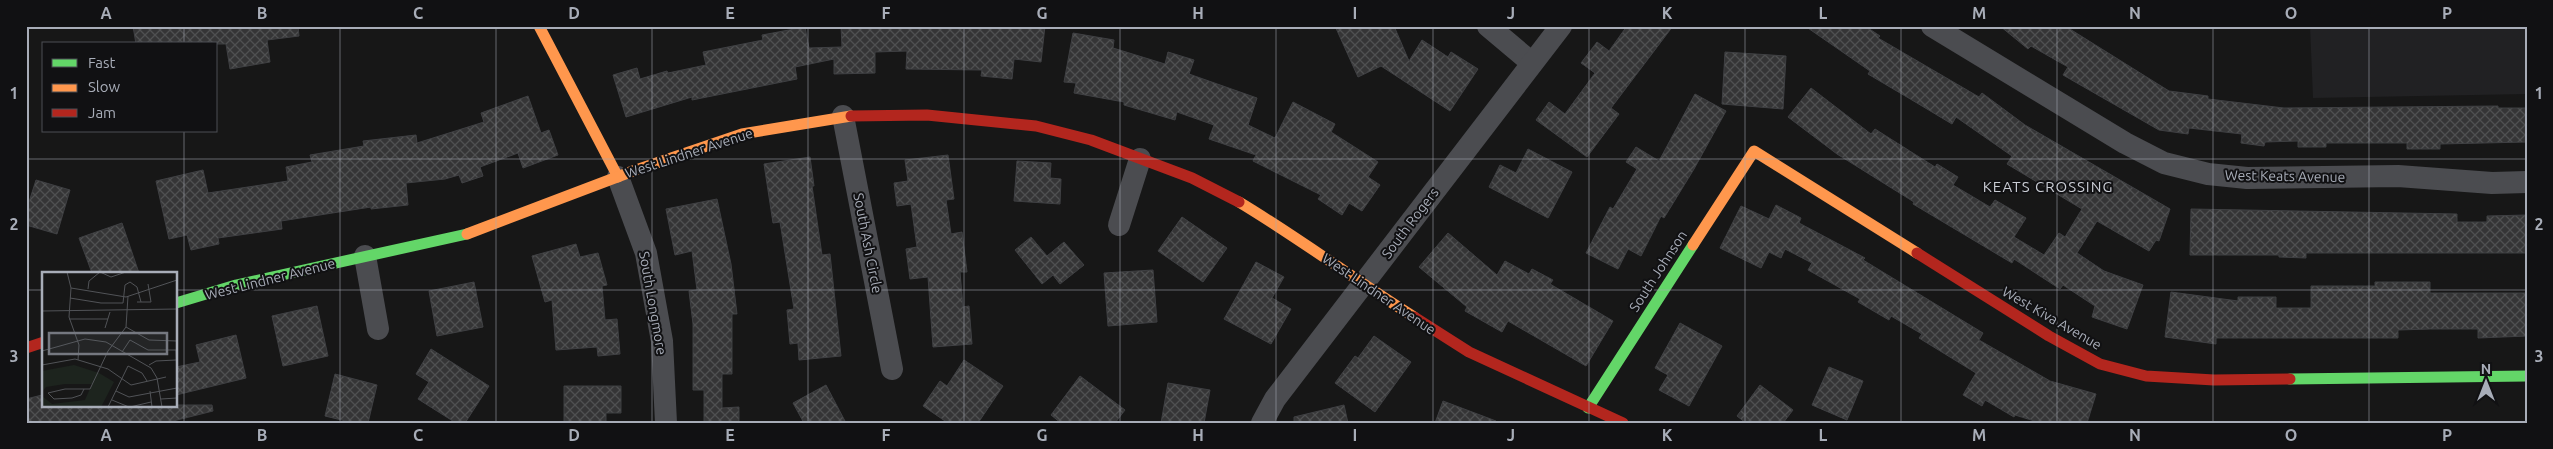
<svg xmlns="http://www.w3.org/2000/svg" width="2553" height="449" viewBox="0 0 2553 449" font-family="Ubuntu,sans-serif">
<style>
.built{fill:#212123}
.building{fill:url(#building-cross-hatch);stroke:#3f4043}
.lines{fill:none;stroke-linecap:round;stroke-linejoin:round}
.street{stroke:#4b4c50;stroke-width:22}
.fast{stroke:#63d668;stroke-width:11}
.slow{stroke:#ff974d;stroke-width:11}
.jam{stroke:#b3261e;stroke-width:11}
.grid{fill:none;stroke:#a8adb8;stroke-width:1;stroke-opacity:0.55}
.labels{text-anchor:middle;stroke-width:4;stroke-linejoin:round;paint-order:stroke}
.street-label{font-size:14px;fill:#a8adb8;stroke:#111113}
.neighbourhood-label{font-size:15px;letter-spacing:1px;fill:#c9ccd4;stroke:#111113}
.inset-road{fill:none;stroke:#515357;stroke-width:1}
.view{fill:#757880;fill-opacity:0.15;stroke:#757880;stroke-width:2.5}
.inset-edge{fill:none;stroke:#a8adb8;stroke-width:2.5}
.neatline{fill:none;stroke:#a8adb8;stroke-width:2}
.grid-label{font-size:16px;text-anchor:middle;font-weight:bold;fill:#a8adb8}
</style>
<defs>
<pattern id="building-cross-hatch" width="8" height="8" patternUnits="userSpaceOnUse" patternTransform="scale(1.25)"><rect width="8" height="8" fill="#353536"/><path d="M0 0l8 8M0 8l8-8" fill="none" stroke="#4f5051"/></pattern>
</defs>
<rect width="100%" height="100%" fill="#171717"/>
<polygon class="built" points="2310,26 2527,26 2527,94 2313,98"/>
<g class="building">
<polygon points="133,26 298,26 299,36 267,40 270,62 230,69 226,44 136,44"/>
<polygon points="841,26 1045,26 1041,62 1014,59 1012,79 981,76 982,70 906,69 907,51 875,52 875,73 834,74 834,59 795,67 797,79 692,100 692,97 626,117 613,75 637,68 640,79 667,71 668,73 706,65 703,52 763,40 762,35 805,27 809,48 842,47"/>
<polygon points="1335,26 1394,26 1409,61 1422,40 1448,57 1451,52 1478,69 1450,111 1381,66 1358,77"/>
<polygon points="1627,26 1673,26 1611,108 1619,114 1587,157 1536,120 1549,102 1565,114 1595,73 1581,63 1597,42 1609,51"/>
<polygon points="1805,26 1865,26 1880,36 1878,38 1979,97 1982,93 2025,125 2170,209 2159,241 2156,240 2149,251 2097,221 2077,253 2104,271 2143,285 2127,329 2092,317 2095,306 2063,285 2060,289 2014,259 2012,263 1913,204 1914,202 1837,154 1788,117 1811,88 1871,134 1875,129 1935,167 1937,164 1958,177 1953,185 1990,207 1995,200 2026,218 2014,237 2044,255 2059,233 2065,237 2082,209 2007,164 2012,156 1956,117 1952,124 1917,103 1868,74 1870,71"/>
<polygon points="2000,26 2065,26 2169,91 2208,96 2208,99 2284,108 2498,106 2498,108 2527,108 2527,142 2440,144 2440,149 2407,149 2407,143 2326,143 2326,147 2298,147 2298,141 2265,142 2264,146 2241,143 2242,134 2189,128 2188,134 2159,130 2063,75 2068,67 2031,46 2028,49"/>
<polygon points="1073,33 1114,40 1113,48 1165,64 1168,52 1194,60 1189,74 1257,98 1248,125 1275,138 1293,102 1335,124 1331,132 1378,162 1368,177 1380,185 1362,211 1349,203 1342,215 1318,199 1321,195 1253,161 1256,155 1209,139 1214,125 1177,112 1175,120 1124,105 1124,102 1074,93 1076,83 1064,82"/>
<polygon points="1725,52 1786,56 1783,109 1722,104"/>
<polygon points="1695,94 1726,111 1694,169 1664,218 1661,216 1641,256 1628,249 1618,269 1586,253 1610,207 1613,209 1637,169 1626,162 1636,147 1659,161"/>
<polygon points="528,96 541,133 549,130 558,155 523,168 518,153 480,167 483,176 462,183 459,175 445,179 406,183 408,205 371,209 371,207 281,221 282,229 218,238 219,244 191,250 187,235 169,239 156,181 203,170 208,193 288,181 286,167 312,162 310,155 364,146 363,141 416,135 417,143 484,122 481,113"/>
<polygon points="1528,149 1572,172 1548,218 1489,187 1500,165 1516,173"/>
<polygon points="948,155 954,199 946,200 951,234 962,232 967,272 960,272 963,307 969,306 972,344 933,347 928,277 910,279 906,249 917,247 911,204 897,206 894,183 908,181 905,160"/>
<polygon points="810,157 814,186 812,186 822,255 830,254 841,356 799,360 798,343 790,344 787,310 794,309 780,222 773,223 764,164"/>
<polygon points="1017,161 1051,163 1050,178 1061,179 1060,204 1014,201"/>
<polygon points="36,180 70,190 57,234 26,225 26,201 29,202"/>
<polygon points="717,199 731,264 737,314 732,314 732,374 722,374 722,408 739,407 739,423 704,423 704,390 693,390 693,324 689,291 697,290 692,251 675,255 666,209"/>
<polygon points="1776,205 1801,218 1799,223 1865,258 1863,260 1983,333 1979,340 2050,381 2096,394 2087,423 2041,423 2015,415 2014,417 1985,400 1982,406 1963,395 1976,373 1919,338 1922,334 1891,316 1889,320 1858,302 1860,299 1808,270 1812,263 1785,249 1781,258 1769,252 1761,268 1720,248 1741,206 1769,219"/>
<polygon points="2191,209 2457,214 2457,222 2487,222 2487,216 2527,215 2527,253 2306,253 2306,258 2279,257 2279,255 2190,255"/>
<polygon points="1182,217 1227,248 1203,282 1158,251"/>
<polygon points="122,223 139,273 92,273 79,238"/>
<polygon points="1448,233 1497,275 1505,261 1529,274 1532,269 1553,280 1550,284 1613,321 1586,366 1508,321 1502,332 1465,311 1467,307 1419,267"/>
<polygon points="1031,237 1047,256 1064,242 1084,265 1060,284 1053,275 1042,284 1015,250"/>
<polygon points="576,244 580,257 598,253 607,285 602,286 605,320 617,319 620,354 598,356 597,347 556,350 552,300 545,302 532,256"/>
<polygon points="1256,262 1284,277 1272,298 1291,309 1271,344 1224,319"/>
<polygon points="1153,270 1157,322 1108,326 1104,273"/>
<polygon points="474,282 483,327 437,336 429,291"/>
<polygon points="2375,282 2430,282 2430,293 2527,293 2527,336 2478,338 2478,329 2430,329 2398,330 2398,338 2216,338 2216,344 2165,337 2171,292 2238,301 2238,297 2276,297 2276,308 2311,308 2311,286 2375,286"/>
<polygon points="317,306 328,356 283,366 272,316"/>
<polygon points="1680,323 1722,346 1689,406 1659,390 1668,375 1655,368"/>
<polygon points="236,335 246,378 176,395 176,367 200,362 196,345"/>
<polygon points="1374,336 1411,362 1375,412 1335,383 1355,356 1358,358"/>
<polygon points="431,349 489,386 465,423 456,423 418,399 429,382 416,374"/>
<polygon points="964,360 1003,386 978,423 948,423 923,406 940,381 947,386"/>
<polygon points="1829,367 1863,381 1847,420 1812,405"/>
<polygon points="335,374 377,385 368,423 354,423 325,416"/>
<polygon points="1080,376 1125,410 1115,423 1061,423 1051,415"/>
<polygon points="1168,383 1210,390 1204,423 1161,423"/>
<polygon points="826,385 846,423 804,423 793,403"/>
<polygon points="1760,385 1793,410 1783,423 1746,423 1737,416"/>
<polygon points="564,386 621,386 621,413 606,413 606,423 564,423"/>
<polygon points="42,395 44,405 212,405 213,411 165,423 26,423 26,399"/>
<polygon points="1443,401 1496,421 1496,423 1435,423"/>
<polygon points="1344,405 1348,423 1294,423 1294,417"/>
</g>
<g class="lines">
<g class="street">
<polyline points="1488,26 1532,63"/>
<polyline points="1932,26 2125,143 2164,163 2208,174 2247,178 2398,176 2492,183 2527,182"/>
<polyline points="843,116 892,369"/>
<polyline points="618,177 646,253 662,341 666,423"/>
<polyline points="1119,225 1140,159"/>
<polyline points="365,256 378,329"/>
<polyline points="1262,423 1275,399 1561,26"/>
</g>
<g class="fast">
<polyline points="176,303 236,285 467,234"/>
<polyline points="2290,379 2527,376"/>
<polyline points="1588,408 1693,245"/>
</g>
<g class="slow">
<polyline points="539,26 618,177"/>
<path d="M1239,202C1299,238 1355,280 1414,317"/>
<polyline points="467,234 633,171 742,134 851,116"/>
<polyline points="1693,245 1754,151 1917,253"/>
</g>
<g class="jam">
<polyline points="851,116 927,115 1036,126 1091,140 1192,178 1239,202"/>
<polyline points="1917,253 2049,336 2100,364 2146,376 2214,380 2290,379"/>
<polyline points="1414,317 1469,352 1623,423"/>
<polyline points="26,348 44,342"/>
</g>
</g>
<path class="grid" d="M184,26V44M340,26V423M496,26V423M652,26V423M808,26V423M964,26V423M1120,26V423M1276,26V423M1433,26V423M1589,26V423M1745,26V423M1901,26V423M2057,26V423M2213,26V423M2369,26V423M184,131V423M26,159H2527M26,290H44M176,290H2527"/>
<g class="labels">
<g class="street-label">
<text transform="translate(689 153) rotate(-18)" y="5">West Lindner Avenue</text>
<text transform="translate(2285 176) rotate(1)" y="5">West Keats Avenue</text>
<text transform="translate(1410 223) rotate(-53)" y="5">South Rogers</text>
<text transform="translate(868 243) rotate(79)" y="5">South Ash Circle</text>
<text transform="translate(1658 271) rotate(-57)" y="5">South Johnson</text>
<text transform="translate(270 279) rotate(-14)" y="5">West Lindner Avenue</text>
<text transform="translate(1379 294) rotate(34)" y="5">West Lindner Avenue</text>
<text transform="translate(653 303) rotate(80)" y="5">South Longmore</text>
<text transform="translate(2052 318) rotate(30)" y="5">West Kiva Avenue</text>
</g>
<g class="neighbourhood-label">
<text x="2048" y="192">KEATS CROSSING</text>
</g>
</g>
<g transform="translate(42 272)">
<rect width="135" height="135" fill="#171717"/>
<path d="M32,93L57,101L72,110L59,135H0V124L10,132L43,128L50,112H23L4,115L0,120V99Z" fill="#1d241e"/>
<path class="inset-road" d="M25,0L29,16L27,45L37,73L36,88M58,0L69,5L84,0M29,16L84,25L135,8M46,17L47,9L58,0M28,26L59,31H81L83,13L88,10L95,15L99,30M95,30H109L106,12M0,39L135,37M27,47H66M84,55L107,68L135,69M63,56L68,40M0,79L43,67L64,70L109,96L115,106L120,135M80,80L88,68L106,78H134L135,106M0,93L33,87L66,97L89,113L124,105M107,93L114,89L134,88M42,117L39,123L30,126L12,127L6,121L23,117H48L66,79L84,55L86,24M74,119L87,125L135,116M108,119L110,135M119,127L135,126M70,128L87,135M66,135L86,94L100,101L105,109M88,135L109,130"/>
<path class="view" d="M7,61H125V82H7Z"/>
<rect width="135" height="135" class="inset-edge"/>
</g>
<rect width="2553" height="449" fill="none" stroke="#111113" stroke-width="55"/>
<rect x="42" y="42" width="175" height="90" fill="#111113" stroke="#4d4f55"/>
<rect x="52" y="59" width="25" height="8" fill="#63d668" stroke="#4d4f55"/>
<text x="88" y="68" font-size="15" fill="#a8adb8">Fast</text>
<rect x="52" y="84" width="25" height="8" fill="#ff974d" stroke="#4d4f55"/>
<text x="88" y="92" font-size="15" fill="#a8adb8">Slow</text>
<rect x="52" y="109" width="25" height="8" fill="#b3261e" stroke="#4d4f55"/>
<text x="88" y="118" font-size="15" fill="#a8adb8">Jam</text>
<g transform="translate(2486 382)" stroke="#111113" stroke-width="4" paint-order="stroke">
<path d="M0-4L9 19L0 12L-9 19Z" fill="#a8adb8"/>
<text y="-8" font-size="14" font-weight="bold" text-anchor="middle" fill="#a8adb8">N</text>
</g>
<rect x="28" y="28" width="2498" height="394" class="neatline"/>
<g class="grid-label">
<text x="106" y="19">A</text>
<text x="262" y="19">B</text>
<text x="418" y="19">C</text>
<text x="574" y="19">D</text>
<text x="730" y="19">E</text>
<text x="886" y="19">F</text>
<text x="1042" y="19">G</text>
<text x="1198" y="19">H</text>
<text x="1355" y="19">I</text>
<text x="1511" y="19">J</text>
<text x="1667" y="19">K</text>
<text x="1823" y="19">L</text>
<text x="1979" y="19">M</text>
<text x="2135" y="19">N</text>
<text x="2291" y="19">O</text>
<text x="2447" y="19">P</text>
<text x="14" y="99">1</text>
<text x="2539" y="99">1</text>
<text x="14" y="230">2</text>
<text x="2539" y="230">2</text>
<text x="14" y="362">3</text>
<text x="2539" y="362">3</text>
<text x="106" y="441">A</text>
<text x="262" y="441">B</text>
<text x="418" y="441">C</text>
<text x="574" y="441">D</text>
<text x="730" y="441">E</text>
<text x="886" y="441">F</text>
<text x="1042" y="441">G</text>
<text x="1198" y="441">H</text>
<text x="1355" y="441">I</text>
<text x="1511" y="441">J</text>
<text x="1667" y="441">K</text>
<text x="1823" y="441">L</text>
<text x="1979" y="441">M</text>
<text x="2135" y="441">N</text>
<text x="2291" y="441">O</text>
<text x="2447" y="441">P</text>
</g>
</svg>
